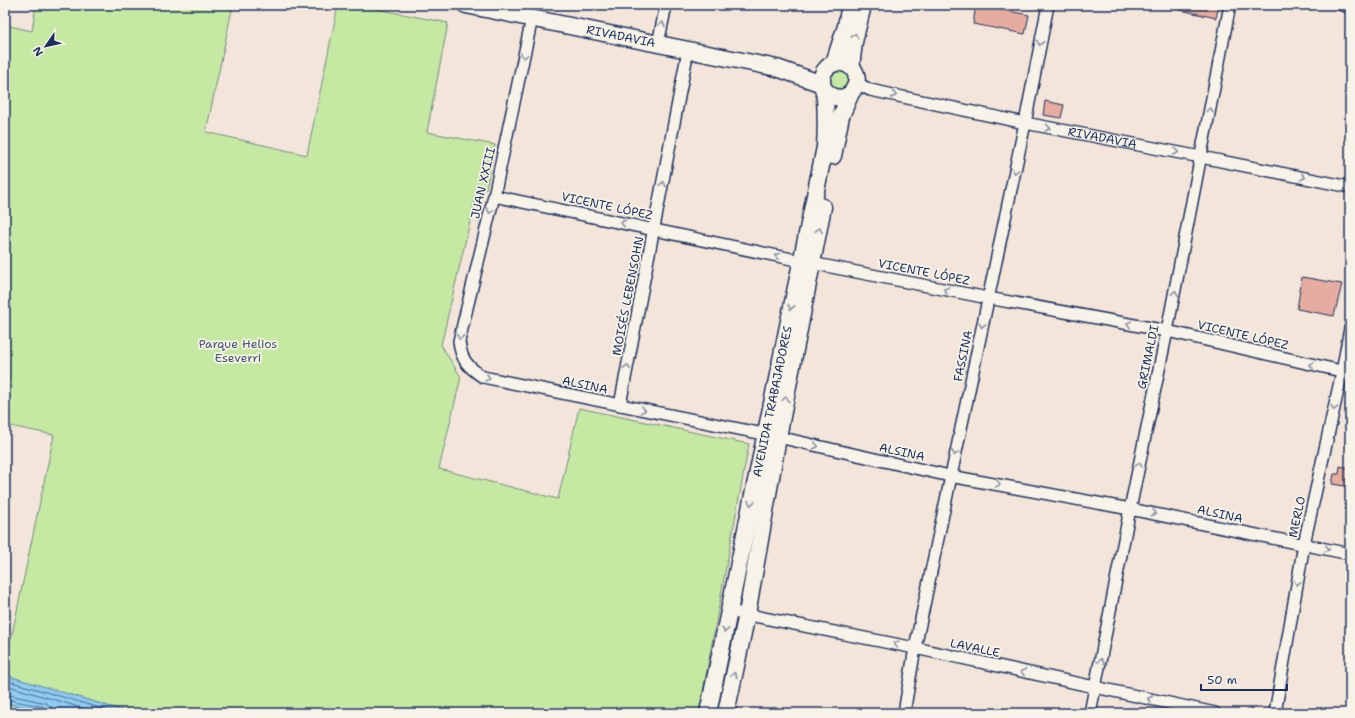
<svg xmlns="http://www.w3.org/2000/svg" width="1355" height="718" viewBox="0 0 1355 718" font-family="'Shantell Sans',sans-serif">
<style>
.green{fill:#c5e9a2;stroke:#708c80}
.water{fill:#90cbf0;stroke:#618db6}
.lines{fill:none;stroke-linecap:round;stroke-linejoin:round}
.shore{stroke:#4a6d98;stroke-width:1}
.building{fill:#e6aca0;stroke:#1b2f5e}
.street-casing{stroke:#1b2f5e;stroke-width:14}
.secondary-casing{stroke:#1b2f5e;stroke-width:19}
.street{stroke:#f7f3e8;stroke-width:11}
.secondary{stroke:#f7f3e8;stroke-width:16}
.oneway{stroke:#8991a3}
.labels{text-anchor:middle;stroke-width:3.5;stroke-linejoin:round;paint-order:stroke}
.street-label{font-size:12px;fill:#1b2f5e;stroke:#f7f3e8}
.park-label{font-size:12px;fill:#3d546c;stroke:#f7f3e8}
</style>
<rect width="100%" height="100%" fill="#f4e5da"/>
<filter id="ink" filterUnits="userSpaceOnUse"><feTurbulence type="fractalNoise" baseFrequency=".025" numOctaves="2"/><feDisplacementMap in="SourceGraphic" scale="8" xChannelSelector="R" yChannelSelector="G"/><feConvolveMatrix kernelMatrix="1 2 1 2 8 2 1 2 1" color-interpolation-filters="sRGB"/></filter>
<g filter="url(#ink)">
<g class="green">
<polygon points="36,5 233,5 206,132 307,155 338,5 357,5 448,23 427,132 495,145 486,189 477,192 441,345 461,377 439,469 558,499 579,408 749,444 699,713 131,713 5,675 5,638 11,639 54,435 5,425 5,25 32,31"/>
<polygon points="840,68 851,78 844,91 830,87 828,76"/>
<polygon points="734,624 737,625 719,713 716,713"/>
<polygon points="5,703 52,713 5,713"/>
</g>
<polygon class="water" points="5,675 131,713 52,713 5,703"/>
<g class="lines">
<g class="shore">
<polyline points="5,680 117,713"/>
<polyline points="5,685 99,713"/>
<polyline points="5,694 46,703 51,707 53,713"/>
<polyline points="5,699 44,707 47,709 48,713"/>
</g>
</g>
<g class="building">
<polygon points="976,5 1029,15 1025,34 973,24"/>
<polygon points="1176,5 1219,5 1216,18 1176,9"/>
<polygon points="1045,101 1064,105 1061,118 1043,115"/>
<polygon points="1302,277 1342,284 1334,316 1297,309"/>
<polygon points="1340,466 1350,468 1350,487 1332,484 1334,474 1339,474"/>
</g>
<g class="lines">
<g class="street-casing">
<g id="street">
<polyline points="1342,5 1350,7"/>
<path d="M532,18L494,196L459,341C461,360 468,367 483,377L778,437L950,476L1130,509L1350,554"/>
<polyline points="658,44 666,5"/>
<path id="s1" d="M857,83L870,90L1025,123L1201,157L1350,187"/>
<polyline points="494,196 801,261 988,298 1167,331 1350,373"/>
<polyline points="620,405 688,50"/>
<polyline points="729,611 915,648 1215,713"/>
<polyline points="904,713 915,648 1025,123 1048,5"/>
<polyline points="1090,713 1130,509 1167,331 1230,5"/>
<polyline points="1275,713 1304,544 1342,372 1350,328"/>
</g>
</g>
<g class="secondary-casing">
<g id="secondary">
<path id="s2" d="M466,5L777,68L822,84"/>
<polyline points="834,63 846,26 850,5"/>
<polyline points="851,67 854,42 863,5"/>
<polyline points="833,156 841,116 850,95"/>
<path id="s3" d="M708,713L825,147C826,130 826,114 825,98C824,92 822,86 822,80C822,75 823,72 826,69C830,64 836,62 842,63C873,69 849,117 824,89"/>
<polyline points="726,713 747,614 778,437 823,207"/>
</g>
</g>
<use href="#street" class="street"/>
<use href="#secondary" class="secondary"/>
</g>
<defs><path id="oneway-chevron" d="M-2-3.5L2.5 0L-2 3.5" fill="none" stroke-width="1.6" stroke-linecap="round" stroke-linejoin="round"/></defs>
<g class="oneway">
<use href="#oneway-chevron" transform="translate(662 24) rotate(-78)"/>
<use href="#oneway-chevron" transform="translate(855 36) rotate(-77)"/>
<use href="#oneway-chevron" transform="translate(1040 43) rotate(101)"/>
<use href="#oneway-chevron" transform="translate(524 56) rotate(102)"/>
<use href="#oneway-chevron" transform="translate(894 95) rotate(12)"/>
<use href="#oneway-chevron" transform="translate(1210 110) rotate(-79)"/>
<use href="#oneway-chevron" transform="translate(1048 128) rotate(11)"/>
<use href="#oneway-chevron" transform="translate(1176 152) rotate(11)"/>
<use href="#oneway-chevron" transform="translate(1015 171) rotate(102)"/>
<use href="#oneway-chevron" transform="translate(1303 177) rotate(12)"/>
<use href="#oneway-chevron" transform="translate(663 184) rotate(-79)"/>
<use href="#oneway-chevron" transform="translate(490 211) rotate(103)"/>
<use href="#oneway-chevron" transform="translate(623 223) rotate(-168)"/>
<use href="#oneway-chevron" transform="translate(819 230) rotate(-79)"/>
<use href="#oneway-chevron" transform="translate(777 256) rotate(-168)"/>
<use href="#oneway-chevron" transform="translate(946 290) rotate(-169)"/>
<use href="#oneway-chevron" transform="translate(1175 293) rotate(-79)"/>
<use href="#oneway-chevron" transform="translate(791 307) rotate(102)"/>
<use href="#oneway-chevron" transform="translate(1129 324) rotate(-170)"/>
<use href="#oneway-chevron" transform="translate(982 325) rotate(102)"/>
<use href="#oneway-chevron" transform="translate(460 337) rotate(99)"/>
<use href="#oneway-chevron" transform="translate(1312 365) rotate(-167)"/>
<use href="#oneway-chevron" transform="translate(627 367) rotate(-79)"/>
<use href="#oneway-chevron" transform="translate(488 378) rotate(15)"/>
<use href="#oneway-chevron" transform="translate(786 399) rotate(-79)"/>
<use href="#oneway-chevron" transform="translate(1334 408) rotate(102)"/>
<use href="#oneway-chevron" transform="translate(643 410) rotate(12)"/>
<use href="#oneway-chevron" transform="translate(816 446) rotate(12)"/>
<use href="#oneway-chevron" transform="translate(955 453) rotate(102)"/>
<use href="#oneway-chevron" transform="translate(1139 465) rotate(-78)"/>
<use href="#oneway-chevron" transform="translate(998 484) rotate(10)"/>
<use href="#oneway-chevron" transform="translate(751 503) rotate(101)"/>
<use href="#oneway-chevron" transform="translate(1154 513) rotate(12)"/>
<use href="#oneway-chevron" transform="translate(1327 549) rotate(12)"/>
<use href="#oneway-chevron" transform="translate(1297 583) rotate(100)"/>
<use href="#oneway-chevron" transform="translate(725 630) rotate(102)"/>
<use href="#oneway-chevron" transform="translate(896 644) rotate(-169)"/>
<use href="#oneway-chevron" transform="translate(1101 661) rotate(-79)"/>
<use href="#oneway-chevron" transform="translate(1023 672) rotate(-168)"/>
<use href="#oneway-chevron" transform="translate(734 675) rotate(-78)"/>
<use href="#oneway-chevron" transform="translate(1150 699) rotate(-168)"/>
</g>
</g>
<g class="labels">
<g class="street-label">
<text dy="4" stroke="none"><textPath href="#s2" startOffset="158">RIVADAVIA</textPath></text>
<text dy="4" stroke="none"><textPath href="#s1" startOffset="252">RIVADAVIA</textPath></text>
<text transform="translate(483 183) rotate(-77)" y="4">JUAN XXIII</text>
<text transform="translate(607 206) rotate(12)" y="4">VICENTE LÓPEZ</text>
<text transform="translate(924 272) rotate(11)" y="4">VICENTE LÓPEZ</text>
<text transform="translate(628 296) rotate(-79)" y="4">MOISÉS LEBENSOHN</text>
<text transform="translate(1243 335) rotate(13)" y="4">VICENTE LÓPEZ</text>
<text transform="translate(963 356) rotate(-78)" y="4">FASSINA</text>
<text transform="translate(1148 357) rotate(-78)" y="4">GRIMALDI</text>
<text transform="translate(585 385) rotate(12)" y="4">ALSINA</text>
<text dy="4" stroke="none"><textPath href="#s3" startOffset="318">AVENIDA TRABAJADORES</textPath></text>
<text transform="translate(902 452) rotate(12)" y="4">ALSINA</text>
<text transform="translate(1220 514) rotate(12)" y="4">ALSINA</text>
<text transform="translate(1297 517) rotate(-78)" y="4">MERLO</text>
<text transform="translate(975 648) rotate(12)" y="4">LAVALLE</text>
</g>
<g class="park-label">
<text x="238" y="348">Parque Helios<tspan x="238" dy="14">Eseverri</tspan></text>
</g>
</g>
<rect width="1355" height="718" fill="none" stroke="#f7f3e8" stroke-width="20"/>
<rect x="10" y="10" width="1335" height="698" fill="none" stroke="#1b2f5e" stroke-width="1.5" filter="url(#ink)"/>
<g transform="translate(46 46) rotate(236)" stroke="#f7f3e8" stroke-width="3" paint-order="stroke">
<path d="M0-3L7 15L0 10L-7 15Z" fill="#1b2f5e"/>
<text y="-6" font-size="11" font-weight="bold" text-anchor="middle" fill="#1b2f5e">N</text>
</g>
<path d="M1201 684v6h86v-6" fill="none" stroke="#1b2f5e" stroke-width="2"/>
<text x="1207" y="684" font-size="12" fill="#1b2f5e" stroke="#f7f3e8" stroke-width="3" paint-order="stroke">50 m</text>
</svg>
